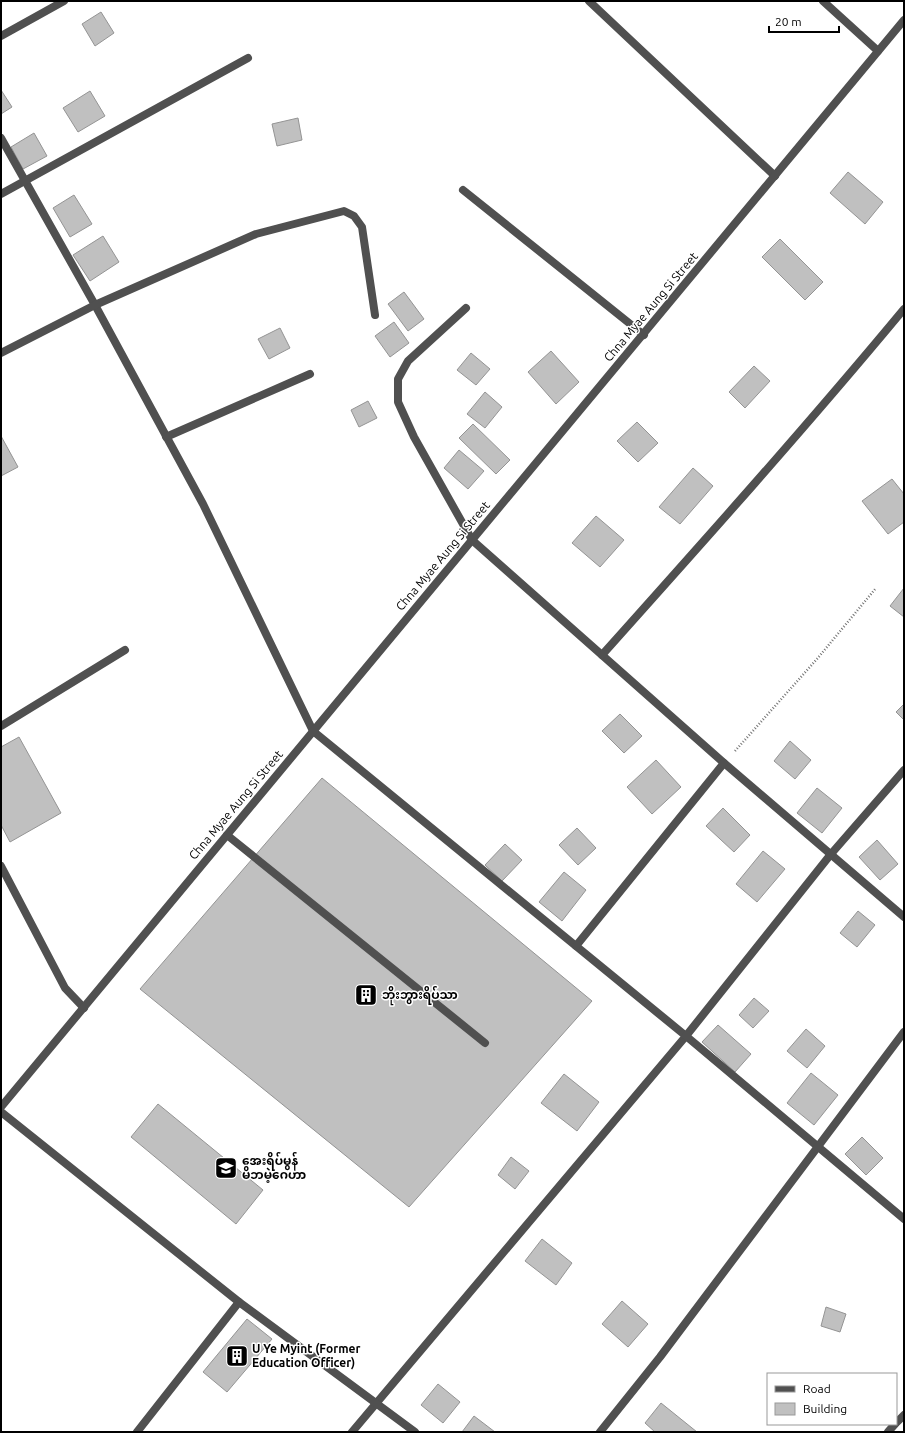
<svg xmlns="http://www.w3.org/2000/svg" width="905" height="1433" viewBox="0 0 905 1433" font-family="Ubuntu,'Noto Sans Myanmar',sans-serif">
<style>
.building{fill:#c0c0c0;stroke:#949494}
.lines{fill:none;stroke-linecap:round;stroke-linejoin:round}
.path{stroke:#727272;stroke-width:2.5;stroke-dasharray:1 2;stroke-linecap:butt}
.service{stroke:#505050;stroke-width:8}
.minor{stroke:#505050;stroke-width:8}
.tertiary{stroke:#505050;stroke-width:8}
.labels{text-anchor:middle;stroke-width:3;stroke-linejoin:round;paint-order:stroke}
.street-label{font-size:12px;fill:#000;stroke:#fff}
.poi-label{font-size:12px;font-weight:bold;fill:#000;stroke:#fff;text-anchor:start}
</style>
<rect width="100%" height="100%" fill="#fff"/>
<g class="building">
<polygon points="101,12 114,33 95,46 82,24"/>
<polygon points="1,90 12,107 1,114"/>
<polygon points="90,91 105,116 78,132 63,108"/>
<polygon points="298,118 302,140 277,146 272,124"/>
<polygon points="34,133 47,156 23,169 11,147"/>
<polygon points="848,172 883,202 865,224 830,193"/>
<polygon points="74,195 92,224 70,237 53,208"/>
<polygon points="103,236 119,262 90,281 73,255"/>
<polygon points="780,239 823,282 805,300 762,257"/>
<polygon points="404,292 424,319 408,331 388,304"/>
<polygon points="394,322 409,343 390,357 375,336"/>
<polygon points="280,328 290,348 269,359 258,339"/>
<polygon points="551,351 579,382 556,404 528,372"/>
<polygon points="471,353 490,369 476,385 457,370"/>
<polygon points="754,366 770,381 745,408 729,392"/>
<polygon points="485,392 502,407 485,428 467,414"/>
<polygon points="368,401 377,418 359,427 351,410"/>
<polygon points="637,422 658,443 638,462 617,441"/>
<polygon points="473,424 510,460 496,474 459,438"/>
<polygon points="1,436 18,467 1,476"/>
<polygon points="459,450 484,471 468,489 444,468"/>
<polygon points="693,468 713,486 680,524 659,507"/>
<polygon points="892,479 904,494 904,522 888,534 862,501"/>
<polygon points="596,516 624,540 600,567 572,543"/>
<polygon points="904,588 904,617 890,606"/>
<polygon points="904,704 904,720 896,712"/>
<polygon points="620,714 642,736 624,753 602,731"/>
<polygon points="19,737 61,813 10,842 1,825 1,747"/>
<polygon points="790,741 811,760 795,779 774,761"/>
<polygon points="656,760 681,787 652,814 627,787"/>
<polygon points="322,778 592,1001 409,1207 140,989"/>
<polygon points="817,788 842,808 822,833 797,813"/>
<polygon points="723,808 750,835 734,852 706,826"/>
<polygon points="577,828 596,848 578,865 559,845"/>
<polygon points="877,840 898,864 880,880 859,857"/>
<polygon points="505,844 522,860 502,881 485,865"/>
<polygon points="763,851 785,869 757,902 736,884"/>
<polygon points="564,872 586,890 562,921 539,902"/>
<polygon points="858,911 875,925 857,947 840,933"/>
<polygon points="754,998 769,1011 753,1028 739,1015"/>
<polygon points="718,1025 751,1054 735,1072 702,1042"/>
<polygon points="806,1029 825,1046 807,1068 787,1051"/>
<polygon points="811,1073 838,1095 814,1125 787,1103"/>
<polygon points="564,1074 599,1102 577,1131 541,1103"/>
<polygon points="158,1104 263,1190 236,1224 131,1137"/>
<polygon points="862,1137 883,1158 866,1175 845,1154"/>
<polygon points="511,1157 529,1171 515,1189 498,1175"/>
<polygon points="542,1239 572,1263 556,1285 525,1261"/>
<polygon points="622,1301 648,1324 628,1347 602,1324"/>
<polygon points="826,1307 846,1314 840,1332 821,1326"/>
<polygon points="247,1319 272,1339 227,1392 203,1372"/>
<polygon points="438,1384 460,1402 443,1423 421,1405"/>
<polygon points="661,1403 697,1432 655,1432 645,1423"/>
<polygon points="474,1416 495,1432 462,1432"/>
</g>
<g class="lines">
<polyline class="path" points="735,751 817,659 876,588"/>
<g class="service">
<polyline points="463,190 644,335"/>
<polyline points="1,726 125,650"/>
<polyline points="227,835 485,1043"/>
<polyline points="1,866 65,988 84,1008"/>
</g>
<g class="minor">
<polyline points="589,1 775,176"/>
<polyline points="823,1 878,51"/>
<polyline points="1,36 64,1"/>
<polyline points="1,138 95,305 203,504 313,731 686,1036 352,1432"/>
<polyline points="1,194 248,58"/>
<polyline points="466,308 408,361 398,379 398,402 414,437 472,540 724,763 904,917"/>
<polyline points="1,353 95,305 256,234 344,211 354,216 362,227 375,315"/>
<polyline points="166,437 310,374"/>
<path d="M602,655C704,541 806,427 904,309"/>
<polyline points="904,770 831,854 686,1036 904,1219"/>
<polyline points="576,946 724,763"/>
<polyline points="1,1112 239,1302 415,1432"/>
<polyline points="896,1423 904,1415"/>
<polyline points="137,1432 239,1302"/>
<polyline points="600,1432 660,1357 904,1032"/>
<polyline points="888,1432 895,1424"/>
</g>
<polyline class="tertiary" points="1,1107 904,20"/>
</g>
<defs>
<g id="building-square" transform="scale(1.15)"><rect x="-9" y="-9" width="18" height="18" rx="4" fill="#000" stroke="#fff"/><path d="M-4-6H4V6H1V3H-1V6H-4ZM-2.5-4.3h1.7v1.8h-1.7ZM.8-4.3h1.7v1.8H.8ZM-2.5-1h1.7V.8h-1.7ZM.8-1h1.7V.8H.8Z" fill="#fff"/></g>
<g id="school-square" transform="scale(1.15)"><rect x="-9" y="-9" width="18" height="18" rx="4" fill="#000" stroke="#fff"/><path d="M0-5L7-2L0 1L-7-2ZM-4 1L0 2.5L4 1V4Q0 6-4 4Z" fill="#fff"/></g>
</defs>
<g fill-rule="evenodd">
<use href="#building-square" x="366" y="995"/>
<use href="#school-square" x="226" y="1168"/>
<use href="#building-square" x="237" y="1356"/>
</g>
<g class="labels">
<g class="street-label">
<text transform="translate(651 307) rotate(-50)" y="4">Chna Myae Aung Si Street</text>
<text transform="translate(443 556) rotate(-50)" y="4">Chna Myae Aung Si Street</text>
<text transform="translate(236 805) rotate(-50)" y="4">Chna Myae Aung Si Street</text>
</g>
<g class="poi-label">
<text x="382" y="999">ဘိုးဘွားရိပ်သာ</text>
<text x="242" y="1165">အေးရိပ်မွန်<tspan x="242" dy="14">မိဘမဲ့ဂေဟာ</tspan></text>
<text x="252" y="1353">U Ye Myint (Former<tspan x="252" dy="14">Education Officer)</tspan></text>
</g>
</g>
<rect width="905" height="1433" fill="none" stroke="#000000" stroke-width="4"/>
<rect x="767" y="1373" width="130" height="52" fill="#ffffff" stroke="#999999"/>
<rect x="775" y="1386" width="20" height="6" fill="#505050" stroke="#999999"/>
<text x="803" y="1393" font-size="12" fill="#000000">Road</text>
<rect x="775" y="1403" width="20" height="12" fill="#c0c0c0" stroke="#999999"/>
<text x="803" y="1413" font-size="12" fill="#000000">Building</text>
<path d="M769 26v6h70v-6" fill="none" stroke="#000000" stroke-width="2"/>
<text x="775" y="26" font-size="12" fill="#000000" stroke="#ffffff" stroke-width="3" paint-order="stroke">20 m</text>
</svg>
